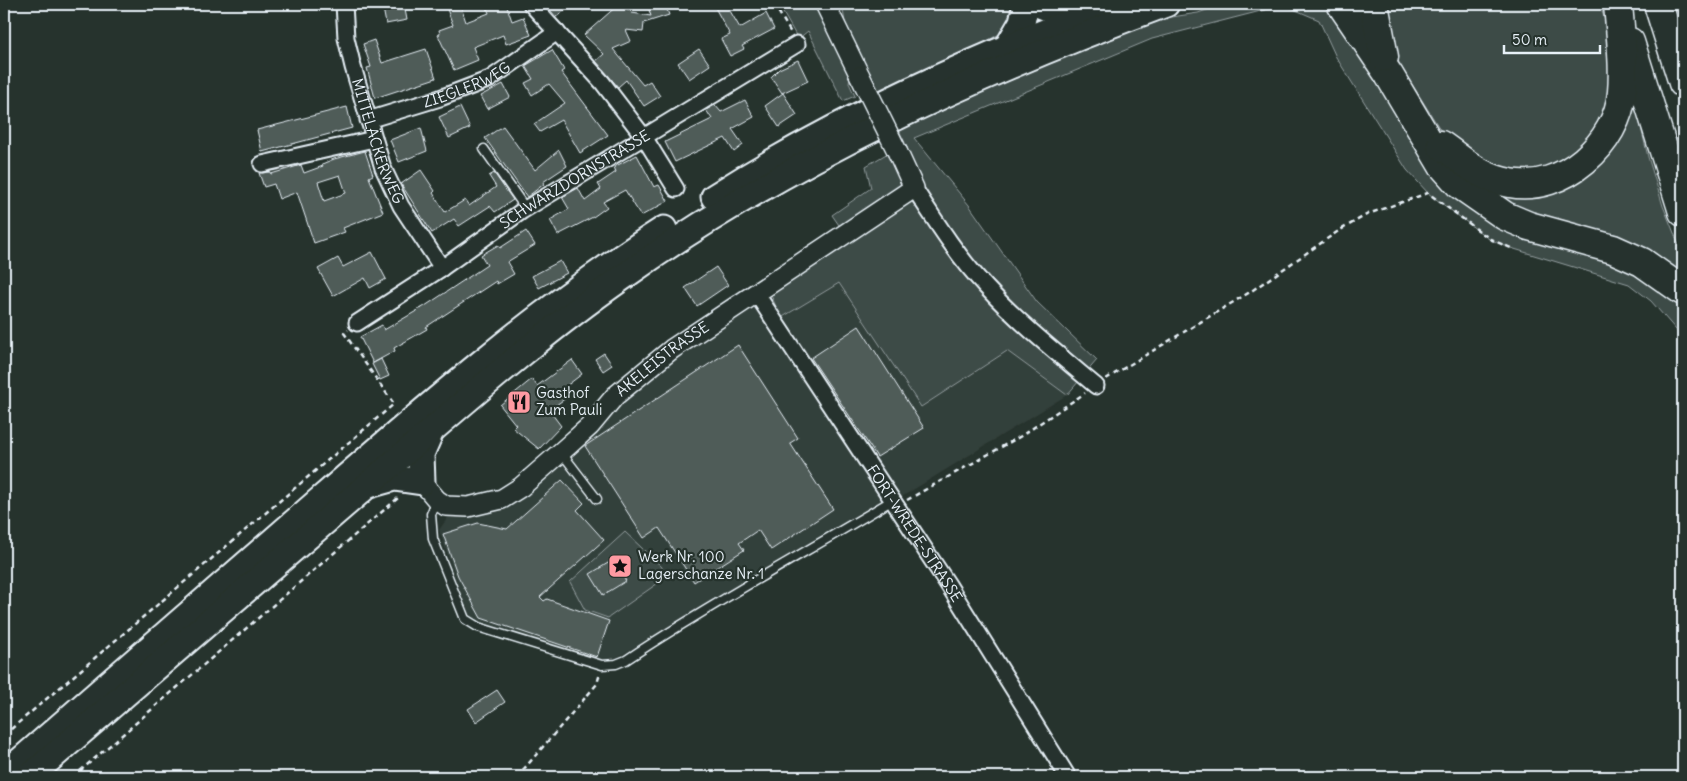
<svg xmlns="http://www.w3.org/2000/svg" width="1687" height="781" viewBox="0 0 1687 781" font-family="Delius,sans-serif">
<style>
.built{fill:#333f3a}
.green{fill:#3e4b47;stroke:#939ea0}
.building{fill:#505c59;stroke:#e8f1f8;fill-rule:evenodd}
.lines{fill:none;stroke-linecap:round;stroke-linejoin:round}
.service-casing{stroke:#e8f1f8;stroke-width:11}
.minor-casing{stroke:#e8f1f8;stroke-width:19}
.tertiary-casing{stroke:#e8f1f8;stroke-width:22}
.trunk-casing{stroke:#e8f1f8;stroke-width:29}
.motorway-casing{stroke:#e8f1f8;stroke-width:31}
.path{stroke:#e8f1f8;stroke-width:2.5;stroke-dasharray:5 4;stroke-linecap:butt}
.service{stroke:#26332d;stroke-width:8}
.minor{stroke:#26332d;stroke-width:15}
.tertiary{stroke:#26332d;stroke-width:19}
.trunk{stroke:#26332d;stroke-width:25}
.motorway{stroke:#26332d;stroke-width:28}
.tertiary-bridge-casing{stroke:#e8f1f8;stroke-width:22;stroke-linecap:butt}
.tertiary-bridge{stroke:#26332d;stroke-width:19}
.labels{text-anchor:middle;stroke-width:4.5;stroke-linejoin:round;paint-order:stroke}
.street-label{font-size:15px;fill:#e8f1f8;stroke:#26332d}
.poi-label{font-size:15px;fill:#e8f1f8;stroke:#26332d;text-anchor:start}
</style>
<rect width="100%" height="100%" fill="#26332d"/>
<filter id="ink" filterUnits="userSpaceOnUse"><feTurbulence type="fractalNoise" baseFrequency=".02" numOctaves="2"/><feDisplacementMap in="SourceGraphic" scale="10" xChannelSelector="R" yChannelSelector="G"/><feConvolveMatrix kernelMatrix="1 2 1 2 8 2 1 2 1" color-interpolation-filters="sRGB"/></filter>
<g filter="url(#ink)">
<polygon class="built" points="839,283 921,407 1007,351 1067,395 895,501 600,667 472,629 439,530 449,516 466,515 496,508 639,383 770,293 782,318"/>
<g class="green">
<polygon points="778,4 815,4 850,75 849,83 855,96 843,101 808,31 798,39"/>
<polygon points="842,4 1018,4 1003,32 962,55 877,92 846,28"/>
<polygon points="1224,4 1331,4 1432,164 1603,252 1683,299 1683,338 1651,301 1629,284 1511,248 1489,239 1428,193 1407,170 1336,57 1319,20 1284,5 1152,39 914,138 969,205 1037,302 1097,360 1067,395 1007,351 921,407 839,283 781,318 770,293 850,241 832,215 871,188 866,166 905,143 896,124 1146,21 1198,13"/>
<polygon points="1383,4 1600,4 1607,28 1612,112 1565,166 1502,174 1443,134 1397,60"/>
<polygon points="1632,90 1648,157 1663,206 1683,255 1683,285 1510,211 1445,154 1552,186"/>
<polygon points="625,532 662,567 661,581 608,618 585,610 570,582"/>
</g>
<g class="building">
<polygon points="404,4 407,20 386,24 383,8"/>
<polygon points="445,4 460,4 466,22 489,13 487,8 506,4 512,21 523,17 531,35 506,44 503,35 473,47 478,60 454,70 438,35 440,34 439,30 453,25"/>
<polygon points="545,4 574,4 556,17"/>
<polygon points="619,4 623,4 632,13 651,16 647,4 665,4 669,15 644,23 643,32 626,30 631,41 613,49 643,85 650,81 660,96 644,106 626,80 618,87 596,61 604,54 584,35"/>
<polygon points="713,4 726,4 740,28 766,13 774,29 742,46 744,49 730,56 721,39 730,35"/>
<polygon points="374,40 382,63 426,49 436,78 375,98 367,68 371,67 363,44"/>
<polygon points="699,49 710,65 689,79 678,63"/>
<polygon points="552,50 564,70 561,72 608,135 580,153 561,120 540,132 534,124 565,103 549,84 532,95 525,83 533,79 525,66"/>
<polygon points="798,60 808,81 782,93 771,77 779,69"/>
<polygon points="503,84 510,97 487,109 480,96"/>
<polygon points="783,93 797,115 779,127 765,106"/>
<polygon points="745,100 754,117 732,129 743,145 734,152 725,138 675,162 665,142 712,119 706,110 715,105 721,112"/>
<polygon points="347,107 352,128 262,152 257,130"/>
<polygon points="460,107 470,128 449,138 439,117"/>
<polygon points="503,126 535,170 559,150 567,166 543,182 544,184 527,197 485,138"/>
<polygon points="421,128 427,151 399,162 390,140"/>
<path d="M365,151L373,175L369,177L383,212L343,228L345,232L314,243L297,192L279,199L274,184L264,187L259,173L270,172L271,174L301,165L304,173L323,166L322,164L334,159ZM340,175L346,193L324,201L318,182Z"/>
<polygon points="637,155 654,187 659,185 668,201 641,216 625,190 603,202 607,207 593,217 558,235 550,220 569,209 562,197 578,188 585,201 601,189 598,184 616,172 614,167"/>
<polygon points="421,170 435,191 433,193 445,212 465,200 469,206 496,187 489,176 494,173 513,200 495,212 490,206 459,226 454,219 432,233 401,184"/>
<polygon points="526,231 535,245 507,262 514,274 497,284 496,281 426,327 427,329 394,348 395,351 373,363 360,337 382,325 384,330 425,306 487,265 481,255 498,245 500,248"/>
<polygon points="372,252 386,279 370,288 365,278 333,296 318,269 338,258 343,267"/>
<polygon points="560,261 567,273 539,288 532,276"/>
<polygon points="716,267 728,285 697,306 685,288"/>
<polygon points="859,326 924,428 877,457 811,358"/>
<polygon points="738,345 798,438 790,443 833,509 771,550 758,530 739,543 744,550 694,582 659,528 644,538 585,446"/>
<polygon points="604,353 612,365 603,371 595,359"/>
<polygon points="381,359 389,376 380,380 372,364"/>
<polygon points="572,360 582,374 561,390 566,398 549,410 561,426 539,449 513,428 516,425 500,405 532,379 537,386"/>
<polygon points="562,480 584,503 577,510 604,540 540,597 544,601 547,599 609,621 597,657 481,618 458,576 443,534 478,523 507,529"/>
<polygon points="613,560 626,581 603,595 590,574"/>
<polygon points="497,690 505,702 476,722 468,709"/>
</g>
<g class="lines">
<g class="service-casing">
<g id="service">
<polyline points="484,149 526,209"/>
<polyline points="561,452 597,499"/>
<path d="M437,500L431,514L433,539L465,619L478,627L602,665L616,664L626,660C712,603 803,554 891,501"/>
</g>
</g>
<g class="minor-casing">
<g id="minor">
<path id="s1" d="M344,4L346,38L353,67L383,168L401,206L442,268"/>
<polyline points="531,4 602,82 644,137 676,189"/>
<path id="s2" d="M368,120L440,98L490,79L557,32"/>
<polyline points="262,164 374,139"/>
<path d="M914,188C936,222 958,257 986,287C1019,323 1058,354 1096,386"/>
<path id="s3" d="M756,293L949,586L1068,777"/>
<path id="s4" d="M357,323L442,268L522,211L797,44"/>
</g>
</g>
<g class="tertiary-casing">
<g id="tertiary">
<polyline points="825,4 860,76"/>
<path id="s5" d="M422,482L437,500L446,506L468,507L502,499L521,487L561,452L590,426L615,396L672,349L914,188L898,153"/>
</g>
</g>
<g class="trunk-casing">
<g id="trunk">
<polyline points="1037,4 1057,12 1084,10"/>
<polyline points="1008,46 1022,22 1026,4"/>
<path d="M714,197C840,117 976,58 1115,4"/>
<polyline points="369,485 394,478 422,482 421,454 431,431"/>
<path d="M4,775C110,683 216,590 322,498C431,403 542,307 664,229"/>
<path d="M29,777C150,672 271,567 393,463C467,400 540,335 620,279C787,160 974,75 1166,4"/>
</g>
</g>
<g class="motorway-casing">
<g id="motorway">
<polyline points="1341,4 1389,75 1443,166 1459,184 1505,216 1529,226 1613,249 1642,262 1683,291"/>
<polyline points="1374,4 1384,57"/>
<polyline points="1658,4 1683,83"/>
<polyline points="1630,42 1683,212"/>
<path d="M1441,145C1466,162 1478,177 1510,183C1563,193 1618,143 1622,92C1625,63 1620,32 1618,4"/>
</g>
</g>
<g class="path">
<polyline points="774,4 791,33"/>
<polyline points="1106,379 1250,292 1337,232 1368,214 1428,193 1490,239 1511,248"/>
<polyline points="907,500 1021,436 1085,393"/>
<polyline points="4,735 394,404 344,333 348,330"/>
<polyline points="73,777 398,498"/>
<polyline points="517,777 597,684 600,673"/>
</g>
<use href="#service" class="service"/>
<use href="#minor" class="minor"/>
<use href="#tertiary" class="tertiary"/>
<use href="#trunk" class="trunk"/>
<use href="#motorway" class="motorway"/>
<g class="tertiary-bridge-casing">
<polyline id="tertiary-bridge" points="860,76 898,153"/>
</g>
<use href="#tertiary-bridge" class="tertiary-bridge"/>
</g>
</g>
<defs>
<g id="restaurant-square" transform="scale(1.25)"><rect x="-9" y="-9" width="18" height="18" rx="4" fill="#ff9aa2" stroke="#26332d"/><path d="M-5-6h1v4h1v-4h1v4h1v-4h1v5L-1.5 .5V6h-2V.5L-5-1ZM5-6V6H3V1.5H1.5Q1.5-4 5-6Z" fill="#111"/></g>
<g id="sight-square" transform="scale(1.25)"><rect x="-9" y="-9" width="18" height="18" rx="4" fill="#ff9aa2" stroke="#26332d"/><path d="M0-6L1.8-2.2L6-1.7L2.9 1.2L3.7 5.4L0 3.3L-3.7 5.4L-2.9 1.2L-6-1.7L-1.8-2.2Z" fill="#111"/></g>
</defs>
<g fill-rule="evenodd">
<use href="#restaurant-square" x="519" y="402"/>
<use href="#sight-square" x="620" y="566"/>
</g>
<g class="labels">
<g class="street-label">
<text dy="5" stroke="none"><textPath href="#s2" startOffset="105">ZIEGLERWEG</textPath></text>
<text dy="5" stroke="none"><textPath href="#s1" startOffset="142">MITTELÄCKERWEG</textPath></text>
<text dy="5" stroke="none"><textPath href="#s4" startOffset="261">SCHWARZDORNSTRASSE</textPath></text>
<text dy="5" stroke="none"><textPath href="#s5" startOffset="305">AKELEISTRASSE</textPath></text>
<text dy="5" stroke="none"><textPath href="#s3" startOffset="288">FORT-WREDE-STRASSE</textPath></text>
</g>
<g class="poi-label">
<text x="536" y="398">Gasthof<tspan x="536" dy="17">Zum Pauli</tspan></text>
<text x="638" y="562">Werk Nr. 100<tspan x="638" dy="17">Lagerschanze Nr. 1</tspan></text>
</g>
</g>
<rect width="1687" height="781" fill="none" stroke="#26332d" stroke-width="20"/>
<rect x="10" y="10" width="1667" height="761" fill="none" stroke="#e8f1f8" stroke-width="2" filter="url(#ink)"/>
<path d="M1504 45v8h96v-8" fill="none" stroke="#e8f1f8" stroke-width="2.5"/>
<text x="1512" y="45" font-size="15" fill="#e8f1f8" stroke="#26332d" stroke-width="4" paint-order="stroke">50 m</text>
</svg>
